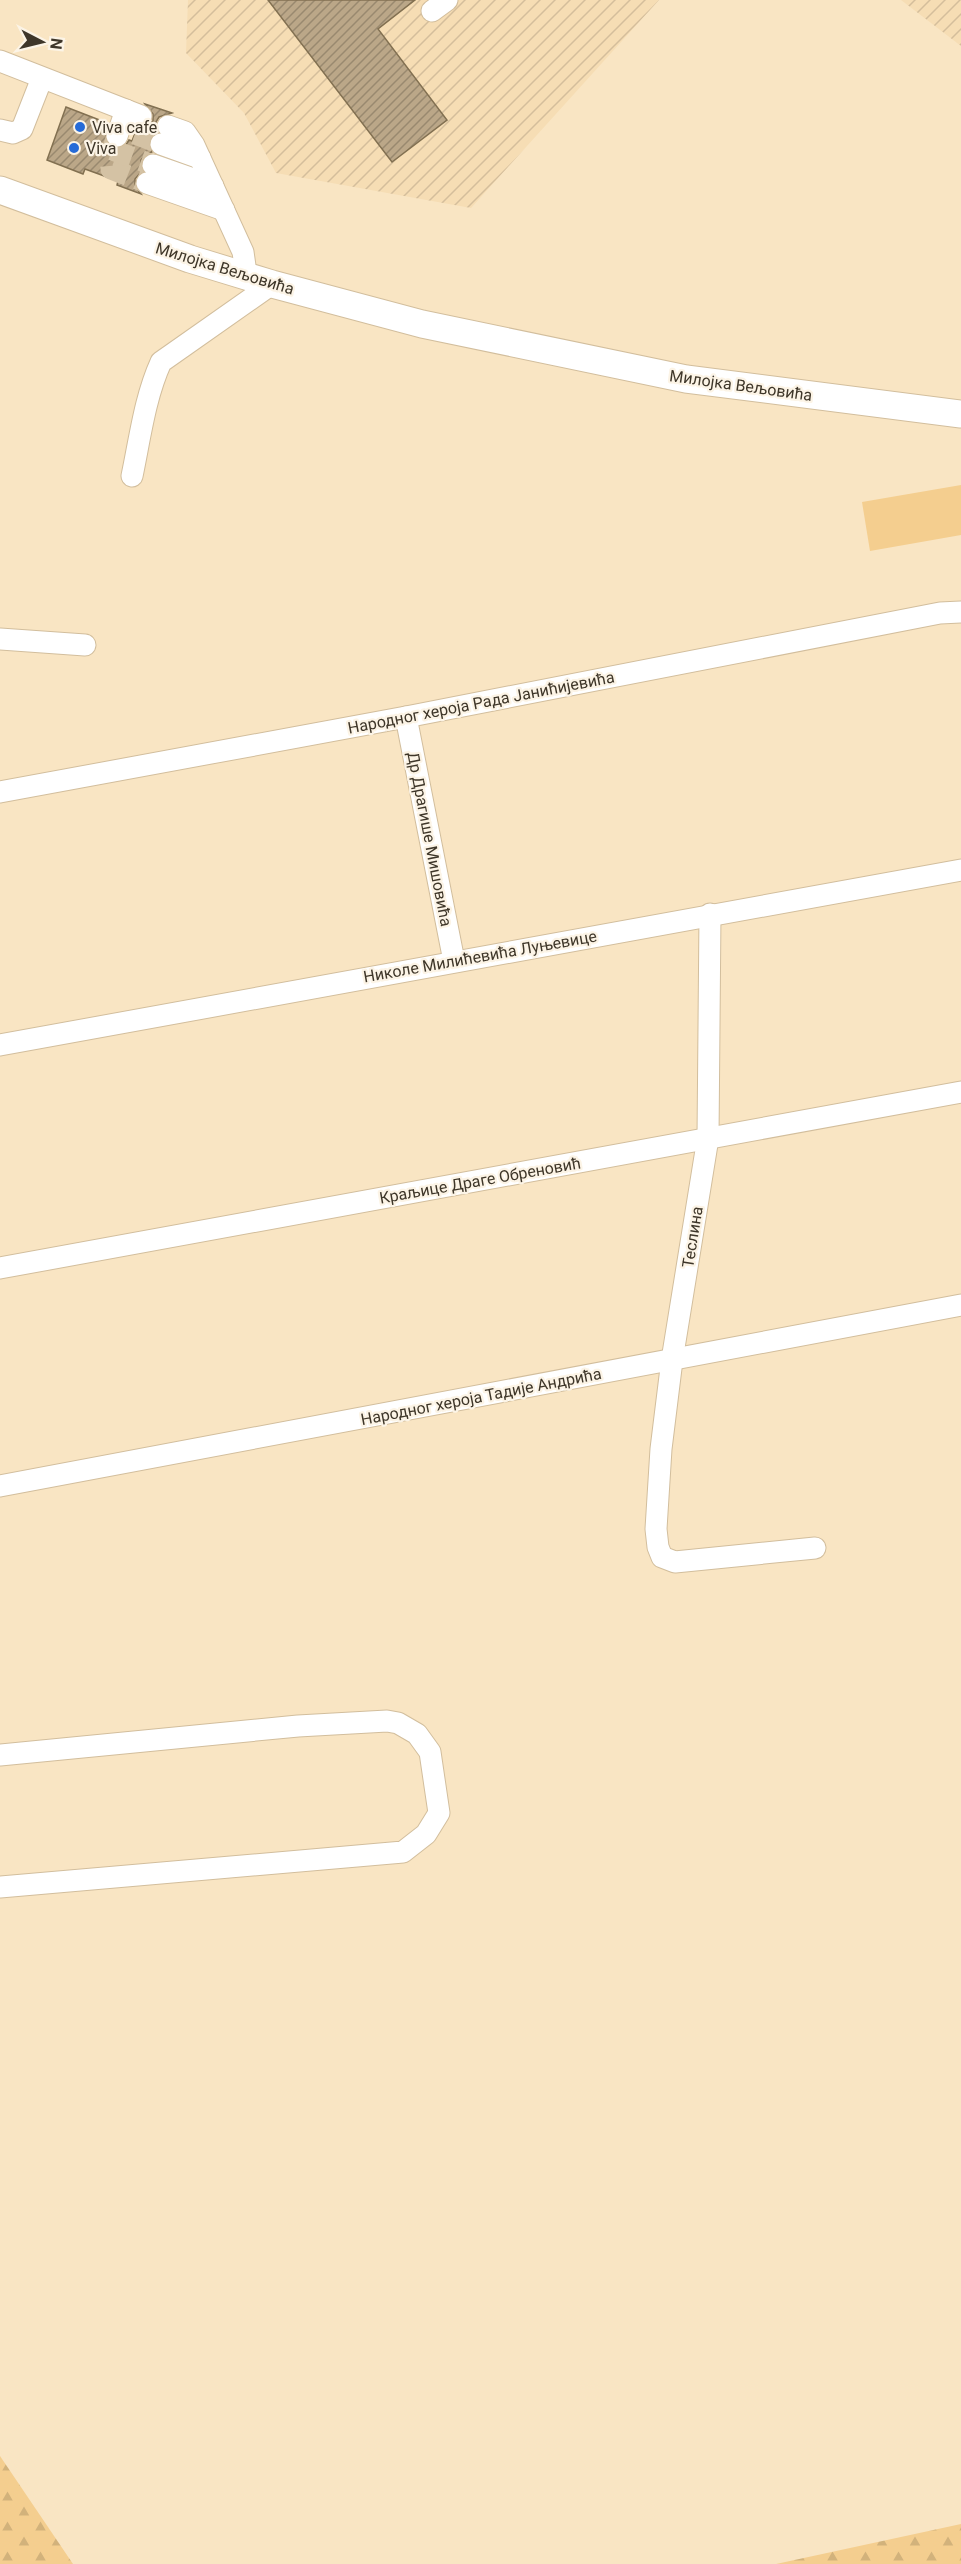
<svg xmlns="http://www.w3.org/2000/svg" width="961" height="2564" viewBox="0 0 961 2564" font-family="Roboto,sans-serif">
<style>
.industrial{fill:url(#industrial-furrows)}
.grass{fill:#f4ce8f}
.forest{fill:url(#forest-firs)}
.building{fill:url(#building-hatch);stroke:#827051;stroke-width:1.5}
.lines{fill:none;stroke-linecap:round;stroke-linejoin:round}
.minor-tunnel{stroke:#d4c2a4;stroke-width:21;stroke-dasharray:21 10;stroke-linecap:butt}
.minor-casing{stroke:#d2be9d;stroke-width:23}
.major-casing{stroke:#d2be9d;stroke-width:29}
.minor{stroke:#fff;stroke-width:21}
.major{stroke:#fff;stroke-width:27}
.poi-dot{fill:#266bd7;stroke:#fcf4e6;stroke-width:2}
.labels{text-anchor:middle;stroke-width:4.5;stroke-linejoin:round;paint-order:stroke}
.poi-label{font-size:16px;fill:#3e3629;stroke:#fcf4e6;text-anchor:start}
.street-label{font-size:16px;fill:#3e3629;stroke:#fcf4e6}
</style>
<defs>
<pattern id="industrial-furrows" width="10" height="10" patternUnits="userSpaceOnUse" patternTransform="scale(1.5)"><rect width="10" height="10" fill="#f6ddb4"/><path d="M-1 1l2-2M0 10L10 0M9 11l2-2" fill="none" stroke="#d4be9b"/></pattern>
<pattern id="forest-firs" width="22" height="20" patternUnits="userSpaceOnUse" patternTransform="scale(1.5)"><rect width="22" height="20" fill="#f4ce8f"/><path d="M5 1l3.5 6h-7zM16 11l3.5 6h-7z" fill="#d2b27b"/></pattern>
<pattern id="building-hatch" width="6" height="6" patternUnits="userSpaceOnUse" patternTransform="scale(1.5)"><rect width="6" height="6" fill="#bba788"/><path d="M-1 1l2-2M0 6l6-6M5 7l2-2" fill="none" stroke="#99896f"/></pattern>
</defs>
<rect width="100%" height="100%" fill="#f9e5c3"/>
<g class="industrial">
<polygon points="188,0 659,0 471,208 276,173 244,113 186,53"/>
<polygon points="901,0 961,0 961,46"/>
</g>
<polygon class="grass" points="961,485 961,535 870,551 862,502"/>
<g class="forest">
<polygon points="0,2456 73,2564 0,2564"/>
<polygon points="961,2523 961,2564 776,2564 961,2524"/>
</g>
<g class="building">
<polygon points="268,0 415,0 378,29 447,120 392,162"/>
<polygon points="145,104 172,113 159,117 156,122 157,132 149,139 148,146 152,152 145,155 141,160 142,171 135,179 135,186 141,194 117,185 118,181 85,169 83,174 47,160 66,107 102,121 99,129 105,131 107,144 119,149 125,146 129,140 132,141 137,128 143,128 153,121 153,114"/>
</g>
<g class="lines">
<g class="minor-tunnel">
<polyline points="135,134 161,144"/>
<polyline points="117,136 110,157 111,169 147,183"/>
<polyline points="112,150 153,165"/>
</g>
<g class="minor-casing">
<g id="minor">
<polyline points="432,11 447,0"/>
<polyline points="0,61 141,116"/>
<polyline points="168,126 185,132 194,145 243,252 245,266 243,275"/>
<polyline points="0,130 13,133 22,129 42,78"/>
<polyline points="117,136 126,110"/>
<polyline points="161,144 200,158"/>
<polyline points="153,165 213,186"/>
<polyline points="147,183 224,210"/>
<path d="M132,476C140,438 145,397 161,362L272,284"/>
<polyline points="0,639 85,645"/>
<polyline points="406,717 454,961"/>
<polyline points="0,792 406,717 940,613 961,612"/>
<polyline points="710,914 708,1138 672,1360 661,1449 656,1529 658,1547 662,1557 675,1562 815,1548"/>
<polyline points="0,1045 961,870"/>
<polyline points="0,1268 961,1092"/>
<polyline points="0,1486 961,1305"/>
<polyline points="0,1755 298,1726 387,1721 398,1723 417,1734 430,1752 439,1813 426,1834 403,1852 0,1887"/>
</g>
</g>
<g class="major-casing">
<polyline id="major" points="0,190 190,259 272,284 422,324 686,379 961,414"/>
</g>
<use href="#minor" class="minor"/>
<use href="#major" class="major"/>
</g>
<g class="poi-dot">
<circle cx="80" cy="127" r="6"/>
<circle cx="74" cy="148" r="6"/>
</g>
<g class="labels">
<g class="poi-label">
<text x="92" y="133">Viva cafe</text>
<text x="86" y="154">Viva</text>
</g>
<g class="street-label">
<text transform="translate(225 268) rotate(17)" y="6">Милојка Вељовића</text>
<text transform="translate(741 385) rotate(8)" y="6">Милојка Вељовића</text>
<text transform="translate(481 702) rotate(-11)" y="6">Народног хероја Рада Јанићијевића</text>
<text transform="translate(430 839) rotate(79)" y="6">Др Драгише Мишовића</text>
<text transform="translate(480 956) rotate(-10)" y="6">Николе Милићевића Луњевице</text>
<text transform="translate(480 1180) rotate(-10)" y="6">Краљице Драге Обреновић</text>
<text transform="translate(692 1237) rotate(-81)" y="6">Теслина</text>
<text transform="translate(481 1396) rotate(-11)" y="6">Народног хероја Тадије Андрића</text>
</g>
</g>
<g transform="translate(42 42) rotate(97)" stroke="#fcf4e6" stroke-width="4.5" paint-order="stroke">
<path d="M0-4.5L10 22L0 15L-10 22Z" fill="#3e3629"/>
<text y="-9" font-size="16" font-weight="bold" text-anchor="middle" fill="#3e3629">N</text>
</g>
</svg>
